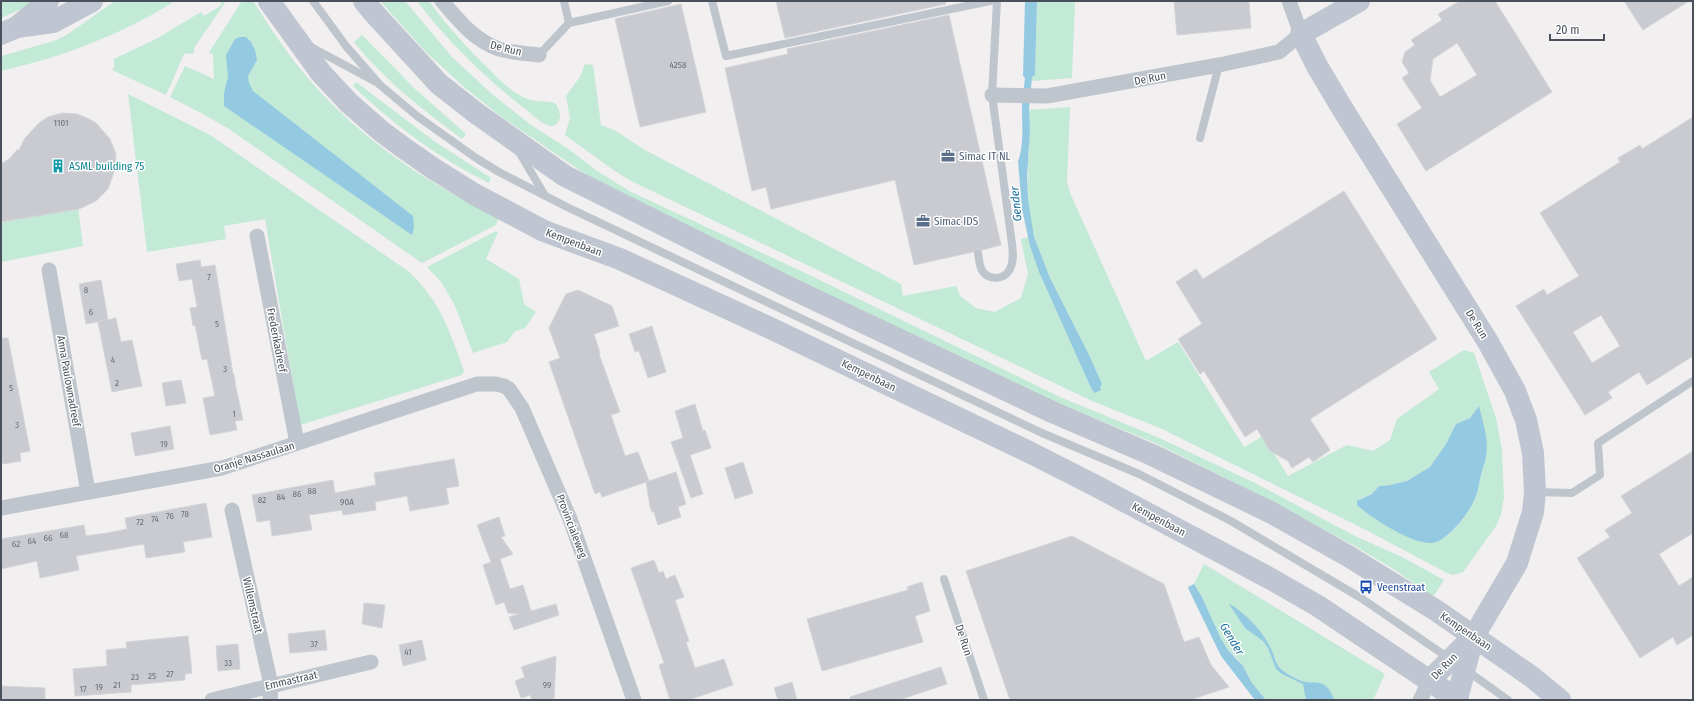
<svg xmlns="http://www.w3.org/2000/svg" width="1694" height="701" viewBox="0 0 1694 701" font-family="'Fira Sans Condensed',sans-serif">
<style>
.green{fill:#c2ead6;fill-rule:evenodd}
.water{fill:#94c9e2}
.building{fill:#c9cbd1;stroke:#d3d5da;fill-rule:evenodd}
.lines{fill:none;stroke-linecap:round;stroke-linejoin:round}
.lane{stroke:#bfc5cc;stroke-width:8}
.street{stroke:#bfc5cc;stroke-width:15}
.secondary{stroke:#bfc5d1;stroke-width:22}
.labels{text-anchor:middle;stroke-width:3;stroke-linejoin:round;paint-order:stroke}
.number-label{font-size:9px;fill:#696f78}
.street-label{font-size:11px;fill:#49505a;stroke:#fff}
.service-label{font-size:11px;fill:#4e5e75;stroke:#fff;text-anchor:start}
.culture-label{font-size:11px;fill:#0d838f;stroke:#fff;text-anchor:start}
.transit-label{font-size:11px;fill:#164399;stroke:#fff;text-anchor:start}
.water-label{font-size:12px;font-style:italic;fill:#1c729b;stroke:#fff}
</style>
<rect width="100%" height="100%" fill="#f1efef"/>
<g class="green">
<polygon points="1,1 39,1 1,18"/>
<path d="M115,1H175C121,35 62,57 1,71V56L57,40L68,34Z"/>
<polygon points="220,1 226,1 194,48 194,53 184,54 166,95 112,70 114,67 114,59 156,39 201,12 204,16 222,5"/>
<path d="M242,1H253C266,21 279,42 294,61C349,132 419,179 499,218L496,225L422,263L229,129L203,114L170,97L185,66L214,79L213,54L209,53L210,51Z"/>
<polygon points="380,1 405,1 452,57 493,95 531,125 570,150 597,171 631,192 799,270 1060,397 1157,437 1253,482 1357,537 1402,557 1444,580 1433,597 1395,570 1353,545 1249,490 1155,443 1057,403 616,195 499,115 464,87 426,52"/>
<path d="M417,1H429C447,26 468,49 490,70C500,80 509,90 521,96C534,104 547,99 556,104C558,108 560,112 560,116C560,120 556,127 551,126C544,126 534,116 528,111C487,80 449,43 417,1Z"/>
<polygon points="1037,1 1075,1 1072,78 1032,81 1032,77 1035,74"/>
<path d="M362,35L414,88L466,134L462,139C423,110 384,80 354,42Z"/>
<path d="M585,64L593,65L601,125L616,131L643,149L901,284L903,296L956,286L960,296L976,308L995,312L1021,298L1028,274L1021,239L1028,237L1039,272L1093,390L1102,384C1092,364 1084,344 1073,324C1056,290 1037,257 1030,220C1024,183 1031,146 1029,110L1070,107L1067,182L1070,193L1146,361L1178,342L1244,447L1263,436L1288,476L1347,445L1373,451L1390,440L1397,419L1439,389L1429,372L1464,350L1474,353L1496,418L1502,450L1504,497L1501,515L1496,526L1463,572L1453,575L1447,573L1364,529L1160,428L1092,401L631,181L612,169L565,135L570,118L566,96L580,77ZM1479,407C1483,423 1487,437 1486,454C1486,461 1482,468 1481,475C1479,484 1478,493 1474,502C1467,515 1448,542 1432,543C1414,545 1370,517 1357,504L1360,499L1372,494L1379,486L1390,485L1407,481L1430,467L1446,444L1456,424L1470,418Z"/>
<path d="M356,82L434,141L491,178L489,183C438,158 394,125 353,86Z"/>
<path d="M128,94L210,135L408,271C440,300 450,332 464,371L462,375L300,425L265,219L224,226L226,239L147,252Z"/>
<polygon points="78,207 83,246 1,262 1,223"/>
<polygon points="496,231 498,232 486,259 519,279 524,304 536,312 525,328 515,331 507,342 473,353 455,306 442,283 427,267"/>
<polygon points="1204,564 1385,674 1373,700 1266,700 1252,683 1247,673 1237,658 1228,650 1221,639 1202,597 1194,584"/>
</g>
<g class="water">
<path d="M1025,1H1037L1035,75L1032,77L1029,110L1030,129L1027,177L1028,199L1034,237L1050,278L1088,353L1102,384L1100,387L1101,390L1095,393L1092,390L1039,272L1030,246L1022,209L1018,161C1024,146 1022,125 1022,109C1022,99 1024,88 1025,78L1023,76Z"/>
<polygon points="240,37 246,37 251,42 255,50 257,60 248,76 249,83 253,91 413,216 414,228 412,235 224,106 224,93 228,77 226,55 235,39"/>
<path d="M1479,406C1483,423 1489,439 1486,457C1485,463 1482,469 1481,475C1479,484 1478,493 1474,501C1468,514 1447,542 1432,543C1413,545 1370,517 1357,505V501L1372,494L1379,486L1390,485L1407,481L1430,467L1446,444L1456,424L1470,418Z"/>
<polygon points="1194,584 1202,597 1221,639 1228,650 1243,666 1252,683 1266,700 1255,700 1221,656 1189,590 1188,587"/>
<path d="M1229,604H1230C1247,615 1263,631 1271,649C1275,656 1275,665 1282,670C1288,675 1299,681 1306,682C1310,683 1315,682 1319,683C1327,684 1332,693 1334,700H1306L1303,684L1282,674L1276,669L1268,648L1263,641L1245,628Z"/>
</g>
<g class="building">
<polygon points="776,1 945,1 946,4 785,38"/>
<polygon points="1174,1 1249,1 1251,28 1177,35"/>
<path d="M1460,1H1495L1552,92L1426,171L1397,124L1422,108L1402,78L1409,73L1402,62L1405,52L1415,45L1411,40L1442,20L1438,14ZM1457,43L1477,75L1440,97L1430,80L1433,59Z"/>
<polygon points="1624,1 1689,1 1643,30"/>
<polygon points="681,4 706,112 640,127 615,19"/>
<polygon points="949,15 1001,245 982,250 977,248 973,252 914,265 895,180 771,209 766,187 752,191 725,68 788,54 787,49"/>
<polygon points="62,113 77,114 87,118 96,123 110,139 116,154 115,169 108,189 96,201 79,209 1,222 1,164 9,159 17,150 19,150 25,138 39,123 48,117"/>
<path d="M1693,117V356L1647,385L1639,372L1608,392L1612,398L1585,415L1516,306L1544,289L1547,295L1579,276L1540,213L1620,162L1618,158L1640,145L1642,149ZM1601,315L1620,346L1592,363L1573,332Z"/>
<polygon points="1344,191 1437,339 1310,419 1330,450 1313,462 1309,457 1292,468 1288,461 1270,451 1257,429 1245,437 1204,371 1200,374 1178,339 1202,324 1176,282 1196,269 1203,279"/>
<polygon points="200,260 201,267 215,265 233,374 234,374 236,388 243,420 235,421 237,430 210,435 203,398 215,396 207,359 202,360 195,325 193,326 190,308 197,307 192,279 179,281 176,264"/>
<polygon points="101,280 108,320 86,324 79,284"/>
<polygon points="578,290 612,306 619,326 594,334 600,353 599,354 620,412 611,415 625,456 638,452 649,481 602,497 600,492 595,494 549,362 560,358 549,328 566,294"/>
<polygon points="116,318 121,342 132,340 142,386 112,392 98,322"/>
<polygon points="652,326 666,372 648,378 639,351 635,352 629,334"/>
<polygon points="1,338 8,338 30,451 20,453 21,461 3,464 1,453"/>
<polygon points="181,380 186,403 166,406 162,383"/>
<polygon points="695,404 703,431 705,430 711,448 690,455 703,494 691,498 671,442 683,438 675,411"/>
<polygon points="170,426 174,449 135,456 131,433"/>
<polygon points="1693,451 1693,533 1659,554 1679,586 1693,577 1693,635 1677,645 1673,637 1640,658 1577,558 1610,537 1605,530 1632,513 1621,496"/>
<polygon points="454,459 459,486 446,488 449,504 410,511 407,496 375,502 376,510 343,515 342,510 309,515 312,530 272,536 270,520 257,522 252,495 333,480 335,493 376,485 374,473"/>
<polygon points="743,462 753,493 735,499 725,468"/>
<polygon points="676,472 686,504 678,507 681,517 658,525 654,512 652,512 650,506 646,482"/>
<polygon points="206,503 212,537 183,542 185,552 146,558 144,544 76,556 79,570 40,578 37,561 1,569 1,539 84,525 86,536 107,533 127,529 125,518"/>
<polygon points="499,517 505,536 501,537 513,554 500,559 510,589 523,585 531,611 556,604 559,615 514,630 509,617 519,614 508,613 504,602 496,605 483,565 491,562 477,525"/>
<polygon points="1072,536 1164,584 1184,642 1199,637 1211,665 1229,687 1190,700 1010,700 966,571"/>
<polygon points="654,560 659,573 663,571 666,579 675,575 684,597 675,600 689,641 686,642 695,668 724,659 733,685 688,700 670,700 659,665 664,663 631,568"/>
<polygon points="922,582 930,611 915,616 923,642 822,671 807,619 908,590 907,587"/>
<polygon points="364,603 385,605 382,628 362,624"/>
<polygon points="325,630 327,650 290,653 288,634"/>
<polygon points="188,636 192,673 185,674 185,680 131,685 131,692 75,696 73,669 107,666 106,650 127,648 126,642"/>
<polygon points="422,640 426,660 403,666 399,645"/>
<polygon points="238,644 240,669 218,671 216,646"/>
<polygon points="556,656 554,700 532,700 530,695 521,698 515,681 525,677 521,667"/>
<polygon points="941,667 947,684 899,700 850,700 850,697"/>
<polygon points="792,682 797,700 778,700 774,688"/>
<polygon points="1,686 45,688 45,700 1,700"/>
</g>
<g class="lines">
<g class="lane">
<polyline points="313,1 346,46 380,85 417,116 476,158 499,172 567,207 1042,433 1139,474 1231,521 1361,598 1450,659"/>
<polyline points="564,1 569,23"/>
<polyline points="712,1 726,56 990,1"/>
<polyline points="311,47 376,82"/>
<polyline points="539,55 569,23 668,1"/>
<polyline points="1200,138 1219,65"/>
<polyline points="519,152 544,194"/>
<path d="M978,253C979,257 979,264 981,268C986,281 1004,281 1010,269C1014,261 1013,252 1012,244L992,95L997,1"/>
<polyline points="1536,492 1572,493 1600,475 1598,443 1693,381"/>
<polyline points="944,579 984,700"/>
<polyline points="1466,670 1508,700"/>
</g>
<g class="street">
<path d="M442,1C459,21 474,40 499,49C511,53 526,53 539,55"/>
<polyline points="992,95 1047,96 1219,65 1279,52 1301,34 1289,1"/>
<polyline points="257,236 297,443"/>
<polyline points="49,270 88,492"/>
<polyline points="1,508 222,468 477,384 496,384 504,386 509,389 522,408 570,519 634,700"/>
<polyline points="232,510 271,685 270,700"/>
<polyline points="212,700 371,662"/>
<polyline points="1420,700 1430,680"/>
</g>
<g class="secondary">
<polyline points="269,1 321,73 349,103 381,131 401,146 434,169 474,194 544,231 620,259 768,327 1031,453 1096,486 1271,579 1318,606 1458,700"/>
<polyline points="364,1 372,11 439,84 476,113 565,176 786,286 1052,412 1150,454 1272,513 1348,556 1437,611 1532,677 1560,700"/>
<polyline points="1359,1 1301,34 1317,66 1342,108 1488,342 1515,391 1526,420 1533,453 1535,492 1533,512 1517,563 1474,636 1430,680"/>
<polyline points="17,27 48,1"/>
<polyline points="1,34 17,27 53,22 92,1"/>
<polyline points="1457,699 1473,637"/>
</g>
</g>
<defs>
<g id="office-bare" transform="scale(1.08)"><path d="M-6-3h4V-5.5h4V-3h4V5H-6ZM-1-4.5V-3h2v-1.5ZM-6 0V1H6V0Z" fill="#5c6f8a" stroke="#fff" stroke-width="2.5" paint-order="stroke"/></g>
<g id="building-bare" transform="scale(1.08)"><path d="M-4-6H4V6H1V3H-1V6H-4ZM-2.5-4.3h1.7v1.8h-1.7ZM.8-4.3h1.7v1.8H.8ZM-2.5-1h1.7V.8h-1.7ZM.8-1h1.7V.8H.8Z" fill="#0f9aa8" stroke="#fff" stroke-width="2.5" paint-order="stroke"/></g>
<g id="bus-bare" transform="scale(1.08)"><path d="M-5-6H5V4H4V6H2V4H-2V6H-4V4H-5ZM-3.5-4V0h7V-4ZM-3.5 1.2v1.5H-2V1.2ZM2 1.2v1.5H3.5V1.2Z" fill="#1a4fb4" stroke="#fff" stroke-width="2.5" paint-order="stroke"/></g>
</defs>
<g fill-rule="evenodd">
<use href="#office-bare" x="948" y="156"/>
<use href="#building-bare" x="58" y="166"/>
<use href="#office-bare" x="923" y="221"/>
<use href="#bus-bare" x="1366" y="587"/>
</g>
<g class="labels">
<g class="number-label">
<text x="678" y="68">4258</text>
<text x="61" y="126">1101</text>
<text x="209" y="280">7</text>
<text x="86" y="293">8</text>
<text x="91" y="315">6</text>
<text x="217" y="327">5</text>
<text x="113" y="363">4</text>
<text x="225" y="372">3</text>
<text x="117" y="386">2</text>
<text x="11" y="391">5</text>
<text x="234" y="417">1</text>
<text x="17" y="428">3</text>
<text x="164" y="447">19</text>
<text x="312" y="494">88</text>
<text x="297" y="497">86</text>
<text x="281" y="500">84</text>
<text x="262" y="503">82</text>
<text x="347" y="505">90A</text>
<text x="185" y="517">78</text>
<text x="170" y="519">76</text>
<text x="155" y="522">74</text>
<text x="140" y="525">72</text>
<text x="64" y="538">68</text>
<text x="48" y="541">66</text>
<text x="32" y="544">64</text>
<text x="16" y="547">62</text>
<text x="314" y="647">37</text>
<text x="408" y="655">41</text>
<text x="228" y="666">33</text>
<text x="170" y="677">27</text>
<text x="152" y="679">25</text>
<text x="135" y="680">23</text>
<text x="117" y="688">21</text>
<text x="547" y="688">99</text>
<text x="99" y="690">19</text>
<text x="83" y="692">17</text>
</g>
<g class="street-label">
<text transform="translate(506 48) rotate(14)" y="4">De Run</text>
<text transform="translate(1150 78) rotate(-11)" y="4">De Run</text>
<text transform="translate(574 242) rotate(21)" y="4">Kempenbaan</text>
<text transform="translate(1477 324) rotate(58)" y="4">De Run</text>
<text transform="translate(277 340) rotate(79)" y="4">Frederikadreef</text>
<text transform="translate(869 375) rotate(26)" y="4">Kempenbaan</text>
<text transform="translate(69 381) rotate(80)" y="4">Anna Paulownadreef</text>
<text transform="translate(254 457) rotate(-17)" y="4">Oranje Nassaulaan</text>
<text transform="translate(1159 519) rotate(28)" y="4">Kempenbaan</text>
<text transform="translate(572 526) rotate(69)" y="4">Provincialeweg</text>
<text transform="translate(253 605) rotate(77)" y="4">Willemstraat</text>
<text transform="translate(1466 631) rotate(34)" y="4">Kempenbaan</text>
<text transform="translate(964 640) rotate(72)" y="4">De Run</text>
<text transform="translate(1444 666) rotate(-46)" y="4">De Run</text>
<text transform="translate(291 680) rotate(-13)" y="4">Emmastraat</text>
</g>
<g class="service-label">
<text x="959" y="160">Simac IT NL</text>
<text x="934" y="225">Simac IDS</text>
</g>
<g class="culture-label">
<text x="69" y="170">ASML building 75</text>
</g>
<g class="transit-label">
<text x="1377" y="591">Veenstraat</text>
</g>
<g class="water-label">
<text transform="translate(1016 204) rotate(-95)" y="4">Gender</text>
<text transform="translate(1232 639) rotate(59)" y="4">Gender</text>
</g>
</g>
<rect width="1694" height="701" fill="none" stroke="#49505a" stroke-width="4"/>
<path d="M1550 34v6h54v-6" fill="none" stroke="#49505a" stroke-width="2"/>
<text x="1556" y="34" font-size="12" fill="#49505a" stroke="#ffffff" stroke-width="3" paint-order="stroke">20 m</text>
</svg>
